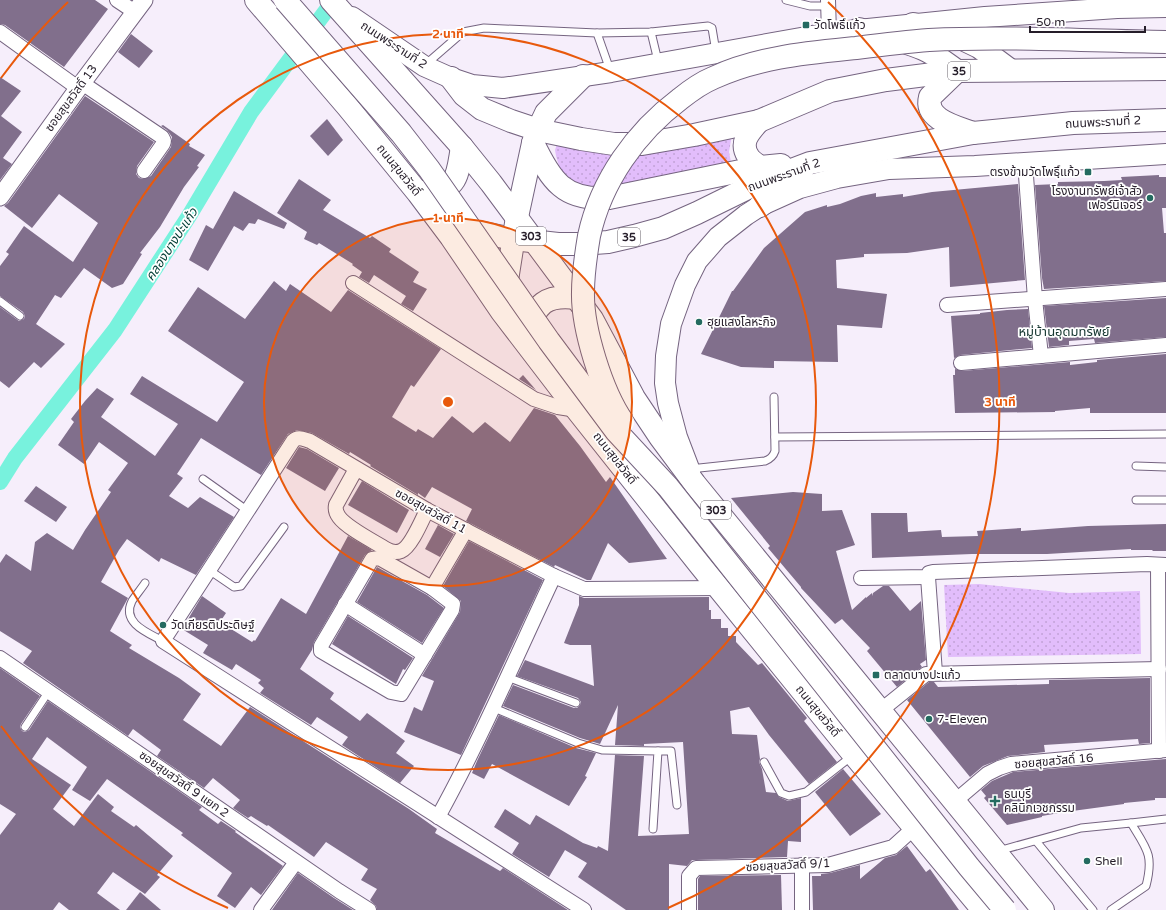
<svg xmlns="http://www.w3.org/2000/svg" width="1166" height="910" viewBox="0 0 1166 910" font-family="'Varela Round','Noto Sans Thai',sans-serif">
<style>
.grass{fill:url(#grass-dots)}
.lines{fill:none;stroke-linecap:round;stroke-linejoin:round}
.canal{stroke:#78f2dd;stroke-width:16}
.building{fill:#816f8c}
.service-casing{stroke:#756480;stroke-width:9}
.minor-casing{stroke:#756480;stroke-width:16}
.tertiary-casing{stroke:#756480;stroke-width:19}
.secondary-casing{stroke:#756480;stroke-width:22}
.primary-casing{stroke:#756480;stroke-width:24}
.service{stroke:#fff;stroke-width:7}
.minor{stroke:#fff;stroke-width:14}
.tertiary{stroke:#fff;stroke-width:17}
.secondary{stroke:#fff;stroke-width:20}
.primary{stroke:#fff;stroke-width:22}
.primary-bridge-casing{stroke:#756480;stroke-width:24;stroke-linecap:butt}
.primary-bridge{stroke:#fff;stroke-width:22}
.ring{fill:none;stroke:#e8590c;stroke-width:2}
.poi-dot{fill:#246b60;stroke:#fff;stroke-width:1.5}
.labels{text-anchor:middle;stroke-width:3.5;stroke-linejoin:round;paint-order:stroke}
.shield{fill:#fff;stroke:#666169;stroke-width:1}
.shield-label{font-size:11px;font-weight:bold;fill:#251d29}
.poi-label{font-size:12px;fill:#251d29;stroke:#fff;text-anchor:start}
.street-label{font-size:12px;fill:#251d29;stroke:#fff}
.water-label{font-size:13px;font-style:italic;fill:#054038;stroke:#fff}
.neighbourhood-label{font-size:13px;fill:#153630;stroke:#fff}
.centre{fill:#e8590c;stroke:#fff;stroke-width:2}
.ring-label{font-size:12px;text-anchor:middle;font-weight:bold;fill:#e8590c;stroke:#fff;stroke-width:3.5;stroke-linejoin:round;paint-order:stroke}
</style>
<defs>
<pattern id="grass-dots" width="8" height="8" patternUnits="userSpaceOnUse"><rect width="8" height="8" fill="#e2bdfb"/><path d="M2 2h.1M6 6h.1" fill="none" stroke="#c2a2d7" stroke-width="1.8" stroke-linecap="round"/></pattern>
</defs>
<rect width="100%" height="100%" fill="#f6eefb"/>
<g class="grass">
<polygon points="729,137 731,140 729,152 731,162 638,183 589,189 572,181 563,172 559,166 556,156 555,150 557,144"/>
<polygon points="979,584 1069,593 1140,591 1141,654 948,657 944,585"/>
</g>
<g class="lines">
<polyline class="canal" points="0,482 15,458 115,330 189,216 251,112 334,0"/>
</g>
<g class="building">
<polygon points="0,0 95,0 108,9 64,67 5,25 0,24"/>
<polygon points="131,34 153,51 139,68 118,52"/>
<polygon points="0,77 21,91 1,116 22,132 3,158 12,164 0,180"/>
<polygon points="85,96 154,142 137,166 136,174 139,178 144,179 151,176 171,147 172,137 167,130 161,126 163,125 190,144 189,146 205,155 197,166 199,167 184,187 160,227 140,253 142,254 123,284 112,288 84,268 61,298 55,295 36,324 65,344 41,368 34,362 9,388 0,381 0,307 19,321 24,319 25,316 23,312 0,296 0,266 9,254 6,252 24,226 73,262 98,223 59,194 32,228 4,206 8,203"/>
<polygon points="327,119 343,140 328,156 310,136"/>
<polygon points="1159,175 1159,177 1166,177 1166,208 1162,208 1164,233 1166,233 1166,281 1044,289 1042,278 1035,185 1058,184 1058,182 1104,181 1122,180 1121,177"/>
<polygon points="299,179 331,200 323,210 370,238 372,236 391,249 389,252 419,272 413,282 427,289 413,311 401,304 406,296 374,275 369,283 359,277 362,272 352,265 353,264 319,243 317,245 304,239 307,232 277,213"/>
<polygon points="1018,184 1025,280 950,287 949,247 907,253 864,254 864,257 836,260 837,288 887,294 882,328 837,325 838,362 774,361 774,368 741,367 701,354 732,291 733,291 764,248 805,212 827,205 827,207 840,204 861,196 876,193 876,197 903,194 903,197 932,192"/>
<polygon points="234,191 287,223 284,229 258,219 255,224 249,223 243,231 234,226 208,271 189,260 206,225 213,229"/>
<polygon points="274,281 286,291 290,284 331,312 348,290 441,349 414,387 411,385 392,417 416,432 418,429 433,438 452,416 473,433 485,422 510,442 534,408 555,415 580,446 606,482 610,477 667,559 629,563 608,543 591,580 587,580 555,565 554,567 466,521 472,509 432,487 425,498 418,493 418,495 370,466 371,465 350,452 349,454 312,433 297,430 288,434 261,475 201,438 177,474 183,478 169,496 188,508 200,497 234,517 196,575 161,558 159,562 127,539 119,550 101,582 128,598 110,631 132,645 129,648 179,678 201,694 183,720 221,746 250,707 409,809 437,829 435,833 500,871 503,868 568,910 377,910 376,906 370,900 377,889 361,880 368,869 326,842 314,857 268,825 267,826 251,816 248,818 233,808 240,800 213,778 204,788 157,756 161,750 133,729 128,736 23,663 32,651 0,631 0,563 6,554 31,571 35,542 47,533 73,550 85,530 111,492 108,490 128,463 99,442 84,464 58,445 74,422 71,419 85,401 97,388 114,399 101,417 155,456 178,424 130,394 142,376 217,422 244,382 168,331 198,287 245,319"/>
<polygon points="1166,298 1166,337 1095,343 1094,339 1069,341 1069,345 1049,347 1044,306"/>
<polygon points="1028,309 1032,348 960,355 954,358 951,316 980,314 980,313 1007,310"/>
<polygon points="1166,354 1166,413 1090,413 1090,408 1055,411 1055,412 955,413 953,375 955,375 955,369 962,371 1070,362 1070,365 1097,362 1097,360"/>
<polygon points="523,375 536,390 519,379"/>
<polygon points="299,447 307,449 339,468 325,491 286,468"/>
<polygon points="362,481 409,510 397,533 348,505"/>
<polygon points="36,486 67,507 56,522 24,501"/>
<polygon points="793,492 822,494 822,511 842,510 855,545 836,551 852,610 866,597 866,598 872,593 873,596 873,593 883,586 889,586 910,611 921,601 926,660 920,664 922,667 897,687 867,651 870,648 842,619 835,624 801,588 801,587 768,548 770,546 731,498"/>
<polygon points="871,513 907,513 908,532 941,530 942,537 978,536 977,531 1021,528 1021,531 1088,526 1166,524 1166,551 1153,551 1152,550 1131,550 1131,549 1047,554 972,554 872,558"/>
<polygon points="438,525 454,534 440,557 425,549"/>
<polygon points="348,536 372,550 365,555 314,642 312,650 300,669 334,693 330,699 360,721 367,713 405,741 396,753 414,766 400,783 342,745 348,737 317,717 311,725 260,693 264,688 258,683 261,680 236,664 232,670 203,653 208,645 182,629 202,596 226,613 220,622 252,642 254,640 255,641 281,598 306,614"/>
<polygon points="469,541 543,580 461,755 404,732 414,707 422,711 434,681 422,676 460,612 461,601 443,586"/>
<polygon points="377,567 427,595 444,608 422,643 357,602"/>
<polygon points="579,596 584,598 709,597 709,610 711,610 711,619 721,619 721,628 728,628 728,636 736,636 736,642 758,665 762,663 807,718 804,721 837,762 809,784 769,735 749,707 730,711 732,734 757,735 760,759 759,762 762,769 766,792 776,793 779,797 788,801 801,798 801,842 788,841 787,857 696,860 692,860 687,866 669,864 669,910 626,910 578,877 587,863 565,850 549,877 512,854 519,843 494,827 505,809 530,825 536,815 583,843 597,848 598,846 608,851 615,755 644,756 638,836 689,834 683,742 644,744 644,746 615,745 618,705 600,744 580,738 503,706 513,685 574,708 577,708 580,705 581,702 578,698 517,676 525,660 594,686 591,645 570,645 564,643 579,605"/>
<polygon points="348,616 413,658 405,670 403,669 396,684 332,644"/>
<polygon points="0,668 40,696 21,724 20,727 22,731 25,732 29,730 48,701 202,807 199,810 218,824 221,821 236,831 235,832 283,866 261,895 251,887 235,908 217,896 232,873 181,835 183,833 107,779 90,801 72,790 87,767 47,737 32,759 71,785 53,809 74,826 98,794 114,807 111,811 134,827 136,825 173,856 157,875 160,877 145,894 113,872 97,893 120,910 69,910 59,902 53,910 0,910 0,835 16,814 0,804"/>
<polygon points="1150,678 1150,743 1139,744 1138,739 1044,745 1045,752 1008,756 983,766 970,777 907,700 929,682 934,682 938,687 1049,684 1049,680"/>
<polygon points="499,715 576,748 596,753 585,776 587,777 569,806 492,764 484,779 472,773 477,761"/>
<polygon points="1166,759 1166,798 1155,798 1155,800 1124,803 1124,804 1065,812 1042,816 1042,817 1007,825 984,798 986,796 981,790 992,781 1013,772"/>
<polygon points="843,769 881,814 850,836 815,792"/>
<polygon points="907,846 926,872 930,869 959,910 813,910 812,876 821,876 821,874 830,873 860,865 860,879 885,858 896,855"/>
<polygon points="298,873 334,898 353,910 272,910"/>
<polygon points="781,875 782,910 698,910 698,879 700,876"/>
<polygon points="140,892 161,910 126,910"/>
</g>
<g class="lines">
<g class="service-casing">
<g id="service">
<polyline points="786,0 810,6 828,6"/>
<polyline points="651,32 658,61"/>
<polyline points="597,33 610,70"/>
<polyline points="425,65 463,32 484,28 597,33 651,32 708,26 712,28 716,52"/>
<polyline points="0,301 20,316"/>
<polyline points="775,437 1166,434"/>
<polyline points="1136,466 1166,467"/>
<path d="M690,469L765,461C770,459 773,457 775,451L774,397"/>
<polyline points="203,479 248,511"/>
<polyline points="1136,500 1166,500"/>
<polyline points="209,570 234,587 241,586 284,527"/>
<path d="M145,583C141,589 136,595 132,601C121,623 148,633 163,641"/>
<polyline points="507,677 576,703"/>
<polyline points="494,708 578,743 602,750 658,751 653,829"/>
<polyline points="25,727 49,691"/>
<polyline points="658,751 671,751 677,805"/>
<polyline points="764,762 781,793 789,796 806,792 852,756"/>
<polyline points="1131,823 1166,819"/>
<polyline points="1036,841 1093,910"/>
<path d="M998,851L1081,828L1131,823C1147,849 1154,855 1146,886L1111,910"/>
</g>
</g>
<g class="minor-casing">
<g id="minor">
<polyline points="117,0 135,12"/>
<polyline points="828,0 829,33"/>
<polyline points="0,32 78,88"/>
<polyline points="82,83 162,137 164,141 163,144 144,171"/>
<polyline points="1025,162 1035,299 1041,356"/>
<polyline points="353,283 534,399 558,407 577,410"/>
<polyline points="947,305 1166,289"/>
<polyline points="961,363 1166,345"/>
<path d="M356,469L336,505C335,510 336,513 339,517C347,528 373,541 386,549C391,552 396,553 401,551C411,547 422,520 427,510"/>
<polygon points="379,558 432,588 453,604 452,610 401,694 391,692 321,651 321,646 372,559"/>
<polyline points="1158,565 1159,751"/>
<polyline points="928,577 935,673"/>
<polyline points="861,578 928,577 929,573 933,572 1147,564 1166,565"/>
<polyline points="432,588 466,530"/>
<polyline points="345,604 425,655"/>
<polyline points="0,658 339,891 369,910"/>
<polyline points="880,711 926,674 1159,669"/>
<polyline points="954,802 987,774 999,768 1011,764 1166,750"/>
<path d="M438,817C481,739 516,657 554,576"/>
<polyline points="802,865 802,910"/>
<polyline points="261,910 296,862"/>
<path d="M584,910L163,641L293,441C298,436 303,439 310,441L427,510L554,576L584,589L719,588"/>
<polyline points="689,910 689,876 696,868 828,865 893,847 914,828"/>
</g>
</g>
<g class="tertiary-casing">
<polyline id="tertiary" points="0,197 82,83 144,0"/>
</g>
<g class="secondary-casing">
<g id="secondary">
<polyline points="352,17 424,66 451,78 472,85 503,88 611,72 829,33 985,17 1117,8 1166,7"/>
<polyline points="690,471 677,437 668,403 665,383 666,356 671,324 685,285 697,261 718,237 746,215 760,206 800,188 837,178 889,169 975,166 1166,154"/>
</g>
</g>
<g class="primary-casing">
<g id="primary">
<polyline points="256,0 347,106 418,193 451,237 502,312 577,410 700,565 854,755 983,910"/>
<polyline points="331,0 462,147 491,183 592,319 634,398 660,437 695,484 1043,910"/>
<polyline points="913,24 950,33 979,47 1010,70"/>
<path d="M859,29C880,35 902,40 923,49C935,54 946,63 957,71L930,97C924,120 958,127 973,133"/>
<polyline points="451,78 464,95 482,109 511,121 538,130 581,139 614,144 642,144 694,135 759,121 830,91 886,80 957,71 1166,69"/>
<path d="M759,121C750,131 739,142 748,156C750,160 756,164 760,167"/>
<path d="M533,143C551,181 564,201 609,198L760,167L781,165"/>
<path d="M424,192C459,191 457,175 462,147"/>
<polyline points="760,206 787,185 802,171"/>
<polyline points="459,228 513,239 558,244 581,244 608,242 634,236 663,228 697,213 760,182 810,163 973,133 1073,123 1166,120"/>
<polyline points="505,293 517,217 533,143 538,130 546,113 583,76"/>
<path d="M527,333C536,304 545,294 577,298"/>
</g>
</g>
<use href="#service" class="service"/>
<use href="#minor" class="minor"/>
<use href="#tertiary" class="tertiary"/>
<use href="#secondary" class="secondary"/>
<use href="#primary" class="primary"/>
<g class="primary-bridge-casing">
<g id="primary-bridge">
<polyline points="285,0 401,133 429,169 549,341 616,431 668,487 969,867 1005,910"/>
<path d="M623,422C602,392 582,328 583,292C583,273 586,254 589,236C601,181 636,132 680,99C690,91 701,83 713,78C758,57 807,53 856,48C880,45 904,42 929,40C1008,36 1087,41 1166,42"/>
</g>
</g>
<use href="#primary-bridge" class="primary-bridge"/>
</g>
<circle cx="448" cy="402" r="184" fill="#e8590c" fill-opacity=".12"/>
<g class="ring">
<circle cx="448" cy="402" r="184"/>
<circle cx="448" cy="402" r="368"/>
<path d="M228 908A552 552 0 0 1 1 726M1 78A552 552 0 0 1 68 2M828 2A552 552 0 0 1 668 908"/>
</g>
<g class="poi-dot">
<rect x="802" y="21" width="8" height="8" rx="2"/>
<rect x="1084" y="168" width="8" height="8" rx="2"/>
<circle cx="1150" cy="198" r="4"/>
<circle cx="699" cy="322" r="4"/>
<circle cx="163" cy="625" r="4"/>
<rect x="872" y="671" width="8" height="8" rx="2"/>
<circle cx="929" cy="719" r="4"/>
<path d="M993 795h4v4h4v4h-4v4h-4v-4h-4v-4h4z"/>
<circle cx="1087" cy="861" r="4"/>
</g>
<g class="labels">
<g class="shield">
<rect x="948" y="62" width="22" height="18" rx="3"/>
<rect x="516" y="227" width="30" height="18" rx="3"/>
<rect x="618" y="228" width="22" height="18" rx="3"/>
<rect x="701" y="501" width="30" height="18" rx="3"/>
</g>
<g class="shield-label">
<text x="959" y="75">35</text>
<text x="531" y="240">303</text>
<text x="629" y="241">35</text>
<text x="716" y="514">303</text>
</g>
<g class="poi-label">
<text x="814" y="29">วัดโพธิ์แก้ว</text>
<text x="1080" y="176" text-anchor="end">ตรงข้ามวัดโพธฺิ์แก้ว</text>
<text x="1142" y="195" text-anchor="end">โรงงานทรัพย์เจ้าสัว<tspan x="1142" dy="14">เฟอร์นิเจอร์</tspan></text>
<text x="707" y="326">ฮุยแสงโลหะกิจ</text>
<text x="171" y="629">วัดเกียรติประดิษฐ์</text>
<text x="884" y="679">ตลาดบางปะแก้ว</text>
<text x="937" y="723">7-Eleven</text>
<text x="1004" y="798">ธนบุรี<tspan x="1004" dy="14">คลินิกเวชกรรม</tspan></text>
<text x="1095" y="865">Shell</text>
</g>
<g class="street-label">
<text transform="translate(394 45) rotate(33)" y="4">ถนนพระรามที่ 2</text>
<text transform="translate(71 98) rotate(-54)" y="4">ซอยสุขสวัสดิ์ 13</text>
<text transform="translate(1103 122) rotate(-3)" y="4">ถนนพระรามที่ 2</text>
<text transform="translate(399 170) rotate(51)" y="4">ถนนสุขสวัสดิ์</text>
<text transform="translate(784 175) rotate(-20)" y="4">ถนนพระรามที่ 2</text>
<text transform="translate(615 458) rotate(52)" y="4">ถนนสุขสวัสดิ์</text>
<text transform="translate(431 511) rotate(29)" y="4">ซอยสุขสวัสดิ์ 11</text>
<text transform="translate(818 711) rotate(51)" y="4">ถนนสุขสวัสดิ์</text>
<text transform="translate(1054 761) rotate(-5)" y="4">ซอยสุขสวัสดิ์ 16</text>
<text transform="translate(184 784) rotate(35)" y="4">ซอยสุขสวัสดิ์ 9 แยก 2</text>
<text transform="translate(788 865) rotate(-3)" y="4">ซอยสุขสวัสดิ์ 9/1</text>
</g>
<g class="water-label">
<text transform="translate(171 244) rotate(-57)" y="5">คลองบางปะแก้ว</text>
</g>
<g class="neighbourhood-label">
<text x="1064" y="336">หมู่บ้านอุดมทรัพย์</text>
</g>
</g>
<circle cx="448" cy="402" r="6" class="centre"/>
<g class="ring-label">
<text x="448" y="38">2 นาที</text>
<text x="448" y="222">1 นาที</text>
<text x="1000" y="406">3 นาที</text>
</g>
<path d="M1030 26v6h115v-6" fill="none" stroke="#251d29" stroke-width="2"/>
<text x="1036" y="26" font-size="12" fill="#251d29" stroke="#ffffff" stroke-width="3" paint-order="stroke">50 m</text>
</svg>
